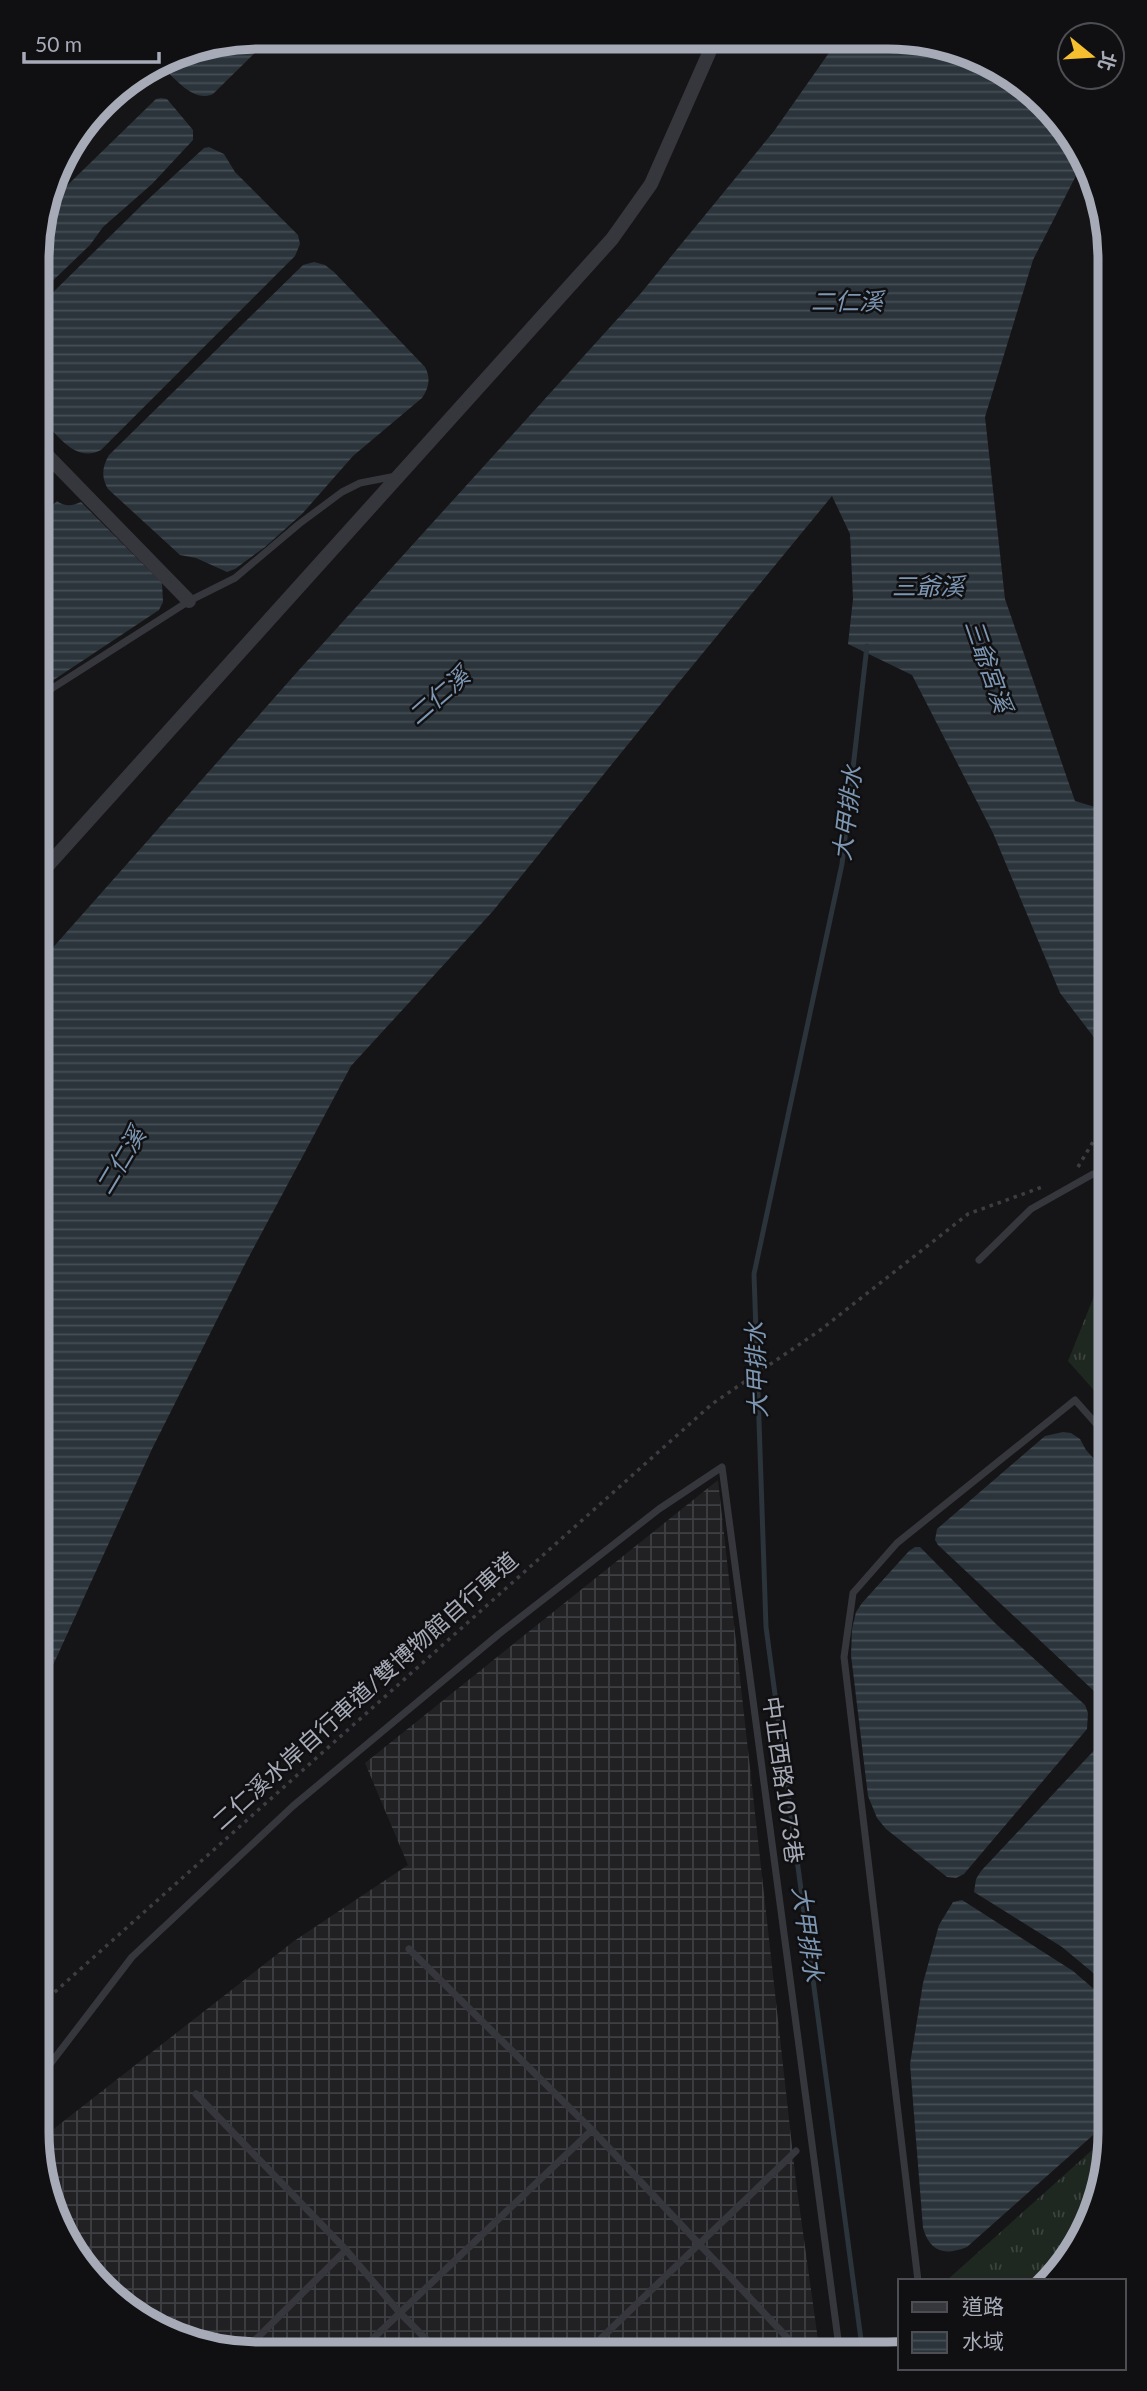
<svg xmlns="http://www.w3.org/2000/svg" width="1147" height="2391" viewBox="0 0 1147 2391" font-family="Lato,'Noto Sans TC',sans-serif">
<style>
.industrial{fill:url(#industrial-grid)}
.grass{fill:url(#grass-tufts)}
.water{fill:url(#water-rules)}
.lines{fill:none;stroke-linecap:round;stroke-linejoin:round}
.stream{stroke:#2b333b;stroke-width:5}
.path{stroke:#3c3e43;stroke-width:3.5;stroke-dasharray:3.5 5;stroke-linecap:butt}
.service{stroke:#36373c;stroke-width:7}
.minor{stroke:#36373c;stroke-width:14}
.labels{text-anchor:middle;stroke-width:5;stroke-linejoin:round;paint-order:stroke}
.street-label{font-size:23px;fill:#a7abb8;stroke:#101012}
.water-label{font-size:24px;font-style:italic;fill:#7d97b3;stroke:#101012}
.rim{fill:none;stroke:#a7abb8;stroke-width:9}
</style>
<defs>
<pattern id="industrial-grid" width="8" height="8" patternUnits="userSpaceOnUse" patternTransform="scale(1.75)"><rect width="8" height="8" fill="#212124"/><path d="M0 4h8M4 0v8" fill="none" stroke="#3e3f42"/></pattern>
<pattern id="grass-tufts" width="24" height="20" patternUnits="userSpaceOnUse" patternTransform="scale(1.75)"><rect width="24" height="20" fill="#1f2721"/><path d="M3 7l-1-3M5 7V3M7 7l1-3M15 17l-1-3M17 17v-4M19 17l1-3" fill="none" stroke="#3d443f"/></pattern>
<pattern id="water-rules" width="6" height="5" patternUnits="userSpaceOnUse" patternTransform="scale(1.75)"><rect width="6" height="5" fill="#2b333b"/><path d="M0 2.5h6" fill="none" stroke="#474e55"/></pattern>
</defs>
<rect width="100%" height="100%" fill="#151517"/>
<polygon class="industrial" points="718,1480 796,2182 819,2347 216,2350 112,2299 74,2255 44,2190 44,2139 51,2131 294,1941 408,1865 365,1763"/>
<g class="grass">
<polygon points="1107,1276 1107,1405 1068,1361 1098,1286"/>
<path d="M1110,2134C1110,2182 1085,2248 1050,2281H946Z"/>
</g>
<g class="water">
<path d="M259,37H271L213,94C194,103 177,80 163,68L160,62L174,54Z"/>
<polygon points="838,40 931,41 1035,92 1080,147 1085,158 1033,260 985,417 1005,599 1075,801 1105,810 1106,1053 1060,993 993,833 912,675 848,644 853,599 850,534 832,496 638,732 493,911 351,1066 244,1266 152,1449 43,1687 41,961 298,671 641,293 774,131"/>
<polygon points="161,98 167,99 193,130 193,140 152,184 103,227 90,245 39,294 39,230 46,206 156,99"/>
<path d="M209,147L224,154L235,172L298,235L300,244L295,256L101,450C75,464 56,433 39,416V306L144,203L204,148Z"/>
<path d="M314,262L325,265L334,272L425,367C431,378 429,388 422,398L353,456L302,514L265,547L235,569L227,572L196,558L180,555L108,489C101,477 102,467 109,455L303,265Z"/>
<path d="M57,501C65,507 72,506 81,502L162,583L163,602L159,610L40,689L39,518Z"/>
<polygon points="1063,1432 1071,1433 1080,1439 1086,1450 1107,1473 1108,1696 1095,1692 938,1545 935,1540 937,1529 1045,1436"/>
<polygon points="915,1547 920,1547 996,1624 1085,1705 1088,1713 1087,1729 964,1874 956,1878 947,1877 886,1829 877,1818 868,1796 851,1655 852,1629 856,1612 862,1603 909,1551"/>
<polygon points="1108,1740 1109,1986 1062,1947 974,1892 976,1879 981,1871 1100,1744"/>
<path d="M962,1900L1073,1971L1109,2002L1110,2120L967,2247C944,2256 930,2252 923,2228L910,2064L923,1983L939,1925L953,1902Z"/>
</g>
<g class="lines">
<polyline class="stream" points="862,2347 766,1627 754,1274 842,864 867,646"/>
<g class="path">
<polyline points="1078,1167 1106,1120"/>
<polyline points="44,2005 47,1999 712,1404 819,1331 968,1214 1045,1186"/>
</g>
<g class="service">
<polyline points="40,696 189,601 235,578 299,524 342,492 360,483 396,476"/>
<polyline points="979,1260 1031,1209 1093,1174 1106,1176"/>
<polyline points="409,1949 592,2130 796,2347"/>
<polyline points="44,2072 132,1957 293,1806 499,1634 659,1509 722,1467 839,2347"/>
<polyline points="196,2094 346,2250 400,2313 436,2349"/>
<polyline points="918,2281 844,1657 853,1593 897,1543 1075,1400 1107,1436"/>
<polyline points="591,2348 796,2151"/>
<polyline points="362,2349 592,2130"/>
<polyline points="245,2350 346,2250"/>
</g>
<g class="minor">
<polyline points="39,447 189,601"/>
<polyline points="41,873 612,239 651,184 709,53 710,40"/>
</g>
</g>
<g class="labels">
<g class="street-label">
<text transform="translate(365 1691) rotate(-42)" y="8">二仁溪水岸自行車道/雙博物館自行車道</text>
<text transform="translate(783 1780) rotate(82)" y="8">中正西路1073巷</text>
</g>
<g class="water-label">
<text x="847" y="310">二仁溪</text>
<text x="928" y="595">三爺溪</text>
<text transform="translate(988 666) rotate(71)" y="8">三爺宮溪</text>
<text transform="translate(439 696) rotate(-41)" y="8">二仁溪</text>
<text transform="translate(848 813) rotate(-83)" y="8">大甲排水</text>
<text transform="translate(121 1161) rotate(-59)" y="8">二仁溪</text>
<text transform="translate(757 1370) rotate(-92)" y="8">大甲排水</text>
<text transform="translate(807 1934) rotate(82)" y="8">大甲排水</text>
</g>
</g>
<path d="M0 0H1147V2391H0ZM259 49H888A210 210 0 0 1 1098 259V2132A210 210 0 0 1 888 2342H259A210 210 0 0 1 49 2132V259A210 210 0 0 1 259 49Z" fill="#101012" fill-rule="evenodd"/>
<path class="rim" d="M259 49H888A210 210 0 0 1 1098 259V2132A210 210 0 0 1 888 2342H259A210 210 0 0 1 49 2132V259A210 210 0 0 1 259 49Z"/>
<rect x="898" y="2279" width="228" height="91" fill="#101012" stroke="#4c4e54" stroke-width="2"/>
<rect x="912" y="2302" width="35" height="10" fill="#36373c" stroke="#4c4e54" stroke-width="2"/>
<text x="962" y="2314" font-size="21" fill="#a7abb8">道路</text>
<rect x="912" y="2332" width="35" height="21" fill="url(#water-rules)" stroke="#4c4e54" stroke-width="2"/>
<text x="962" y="2349" font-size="21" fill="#a7abb8">水域</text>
<g transform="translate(1091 56) rotate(108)"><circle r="33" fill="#101012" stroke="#4c4e54" stroke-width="2"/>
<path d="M0-5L12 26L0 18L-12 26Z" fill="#f5bf30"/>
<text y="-10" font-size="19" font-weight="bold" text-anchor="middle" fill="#a7abb8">北</text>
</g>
<path d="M24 52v10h135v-10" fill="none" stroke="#a7abb8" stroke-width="3.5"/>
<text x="35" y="52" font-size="21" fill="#a7abb8" stroke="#101012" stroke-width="5" paint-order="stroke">50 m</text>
</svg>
